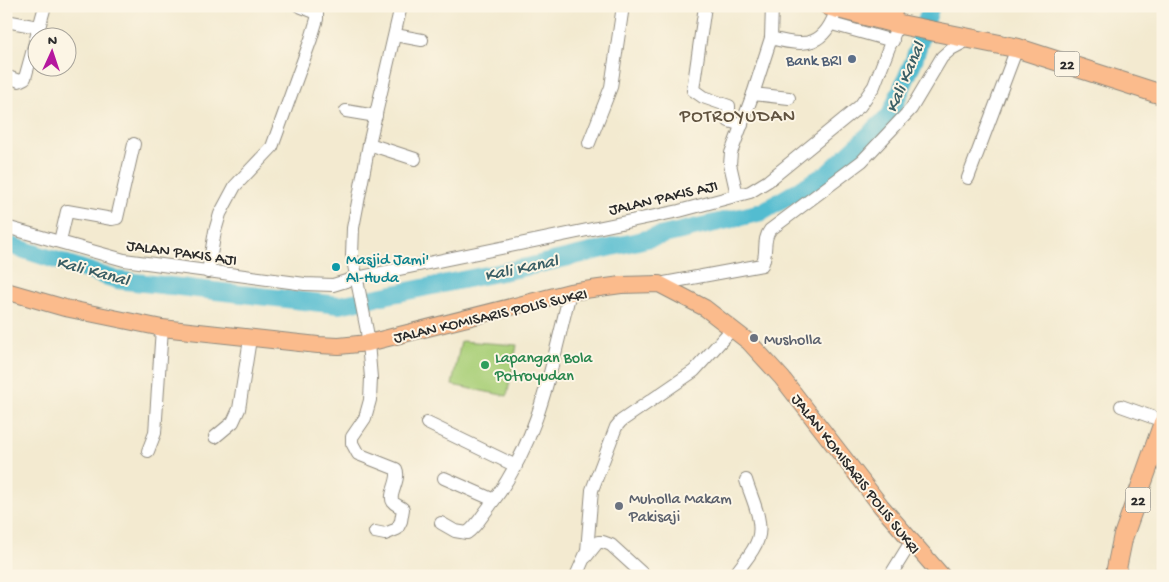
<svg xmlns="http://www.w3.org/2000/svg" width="1169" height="582" viewBox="0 0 1169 582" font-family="'Gochi Hand',sans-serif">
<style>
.garden{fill:#abd07a;stroke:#6b7e52}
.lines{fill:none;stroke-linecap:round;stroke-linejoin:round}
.river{stroke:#53bcd0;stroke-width:18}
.minor-casing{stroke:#8f8a7e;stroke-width:14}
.major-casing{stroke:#8f8a7e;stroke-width:18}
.highway-casing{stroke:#8f8a7e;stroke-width:21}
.minor{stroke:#fff;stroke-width:12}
.major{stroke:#fbbb8c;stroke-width:16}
.highway{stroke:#fbbb8c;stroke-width:19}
.service-dot{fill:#5c6f8a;stroke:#fcf5e5;stroke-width:2}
.culture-dot{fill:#0f9aa8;stroke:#fcf5e5;stroke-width:2}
.worship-dot{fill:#6b7280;stroke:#fcf5e5;stroke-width:2}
.leisure-dot{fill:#2e9e5b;stroke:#fcf5e5;stroke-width:2}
.labels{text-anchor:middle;stroke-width:4;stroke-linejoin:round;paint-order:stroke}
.shield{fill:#fcf5e5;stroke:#6a6863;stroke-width:1}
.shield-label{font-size:15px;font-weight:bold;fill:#2b2b2b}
.service-label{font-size:16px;fill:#4e5e75;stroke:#fcf5e5;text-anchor:end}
.street-label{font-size:16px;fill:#2b2b2b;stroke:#fcf5e5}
.culture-label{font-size:16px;fill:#0d838f;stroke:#fcf5e5;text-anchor:start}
.worship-label{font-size:16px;fill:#5b616d;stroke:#fcf5e5;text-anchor:start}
.leisure-label{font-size:16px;fill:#27864d;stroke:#fcf5e5;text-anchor:start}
.water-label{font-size:18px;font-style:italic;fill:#395e65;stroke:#fcf5e5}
.quarter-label{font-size:19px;letter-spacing:1px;fill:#615340;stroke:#fcf5e5}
</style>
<rect width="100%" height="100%" fill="#fcf5e5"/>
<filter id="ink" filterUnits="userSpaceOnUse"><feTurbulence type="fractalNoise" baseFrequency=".02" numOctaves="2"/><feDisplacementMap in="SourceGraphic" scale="10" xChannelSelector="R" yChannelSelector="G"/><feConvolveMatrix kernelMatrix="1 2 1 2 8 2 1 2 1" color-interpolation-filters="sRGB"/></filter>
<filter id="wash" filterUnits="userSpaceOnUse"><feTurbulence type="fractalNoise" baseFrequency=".0096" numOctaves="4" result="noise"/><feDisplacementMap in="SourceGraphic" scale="20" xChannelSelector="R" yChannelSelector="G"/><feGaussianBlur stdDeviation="1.12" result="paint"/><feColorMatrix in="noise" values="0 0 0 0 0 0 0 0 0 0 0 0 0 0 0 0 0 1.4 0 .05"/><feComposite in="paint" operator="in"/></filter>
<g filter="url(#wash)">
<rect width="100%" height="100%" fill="#f3ead0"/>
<polygon class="garden" points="461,341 517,345 507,396 452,385"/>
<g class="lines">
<polyline class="river" points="6,244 117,280 339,305 531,266 762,212 828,173 890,115 914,60 931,6"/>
</g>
</g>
<g filter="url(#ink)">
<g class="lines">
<g class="minor-casing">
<g id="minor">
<polyline points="705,6 693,90 703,97 729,106 729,121 742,125"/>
<polyline points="772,6 771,38 753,94 789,98"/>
<polyline points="6,21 38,27"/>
<polyline points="832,24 893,41"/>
<polyline points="395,35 422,40"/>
<path d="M771,38C806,48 825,46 837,8"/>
<polyline points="6,76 19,81 25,78 45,6"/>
<polyline points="346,111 376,116"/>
<polyline points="589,143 611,87 623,6"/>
<polyline points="369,144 415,159"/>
<polyline points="968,178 1017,48"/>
<polyline points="737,195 730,164 731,153 753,94"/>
<polyline points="6,227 124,260 305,284 333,285 356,278 679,211 750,192 768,181 860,106 874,86 898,24"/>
<polyline points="60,241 67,211 112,219 117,218 134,144"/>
<polyline points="208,272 215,231 220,214 235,186 272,147 311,39 317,19 317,13 299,6"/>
<path d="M659,284L762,265C768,253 762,240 770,230L862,161L911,109L942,57L951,49L970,39"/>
<polyline points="1121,406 1163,421"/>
<polyline points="427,423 516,466"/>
<polyline points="215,437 233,422 239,409 250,339"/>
<polyline points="148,451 155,433 162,328"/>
<polyline points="444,478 494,500"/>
<path d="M441,523L455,531L467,533C476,527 482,516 489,507C539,442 551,369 570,292"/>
<path d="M375,532L385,534L397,529L401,521L403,509C400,506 395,505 393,502C388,495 401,479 396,469L358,454L352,443V437L365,418L370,400L371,378L367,331L352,255L353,228L369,144L401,6"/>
<polyline points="586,557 598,542 603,542 611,545 645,576"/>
<polyline points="576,576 587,551 592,490 616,427 621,421 694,371 733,328"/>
<path d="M734,576C742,564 754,552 758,539C764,521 751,497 746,480"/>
<polyline points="890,576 911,542"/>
</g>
</g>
<g class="major-casing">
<g id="major">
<polyline points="892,22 895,6"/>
<polyline points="6,291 65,308 162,328 318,345 339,346 368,343 570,292 621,285 659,284 705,308 749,342 782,378 881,506 942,576"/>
</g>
</g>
<g class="highway-casing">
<g id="highway">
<polyline points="829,6 898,24 1017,48 1163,95"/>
<polyline points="1115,576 1123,537 1163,424"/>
</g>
</g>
<use href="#minor" class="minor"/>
<use href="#major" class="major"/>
<use href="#highway" class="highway"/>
</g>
</g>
<circle class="service-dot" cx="852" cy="59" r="5"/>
<circle class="culture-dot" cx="336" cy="267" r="5"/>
<g class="worship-dot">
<circle cx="754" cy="338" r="5"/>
<circle cx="619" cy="506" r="5"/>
</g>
<circle class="leisure-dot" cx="485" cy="365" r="5"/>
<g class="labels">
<g class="shield">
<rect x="1054.5" y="51.5" width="25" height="25" rx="4"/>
<rect x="1125.5" y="487.5" width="25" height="25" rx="4"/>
</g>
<g class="shield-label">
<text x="1067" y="69">22</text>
<text x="1138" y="505">22</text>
</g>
<g class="service-label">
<text x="842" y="65">Bank BRI</text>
</g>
<g class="street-label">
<text transform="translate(663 196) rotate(-13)" y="6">JALAN PAKIS AJI</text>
<text transform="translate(182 251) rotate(8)" y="6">JALAN PAKIS AJI</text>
<text transform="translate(490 314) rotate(-13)" y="6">JALAN KOMISARIS POLIS SUKRI</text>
<text transform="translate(857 473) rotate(52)" y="6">JALAN KOMISARIS POLIS SUKRI</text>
</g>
<g class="culture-label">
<text x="346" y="264">Masjid Jami'<tspan x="346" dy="18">Al-Huda</tspan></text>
</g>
<g class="worship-label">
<text x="764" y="344">Musholla</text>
<text x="629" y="503">Muholla Makam<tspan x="629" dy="18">Pakisaji</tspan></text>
</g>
<g class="leisure-label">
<text x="495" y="362">Lapangan Bola<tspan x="495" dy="18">Potroyudan</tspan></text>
</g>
<g class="water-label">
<text transform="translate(904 77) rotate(-67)" y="6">Kali Kanal</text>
<text transform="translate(521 267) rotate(-12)" y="6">Kali Kanal</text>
<text transform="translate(93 270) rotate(15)" y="6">Kali Kanal</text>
</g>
<g class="quarter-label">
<text x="738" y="121">POTROYUDAN</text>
</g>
</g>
<rect width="1169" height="582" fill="none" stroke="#fcf5e5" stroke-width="25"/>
<g transform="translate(52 52) rotate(3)"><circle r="24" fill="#fcf5e5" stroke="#a8a49b"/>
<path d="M0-4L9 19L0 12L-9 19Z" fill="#b5179e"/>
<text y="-8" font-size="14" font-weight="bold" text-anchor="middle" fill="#2b2b2b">N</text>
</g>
</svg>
